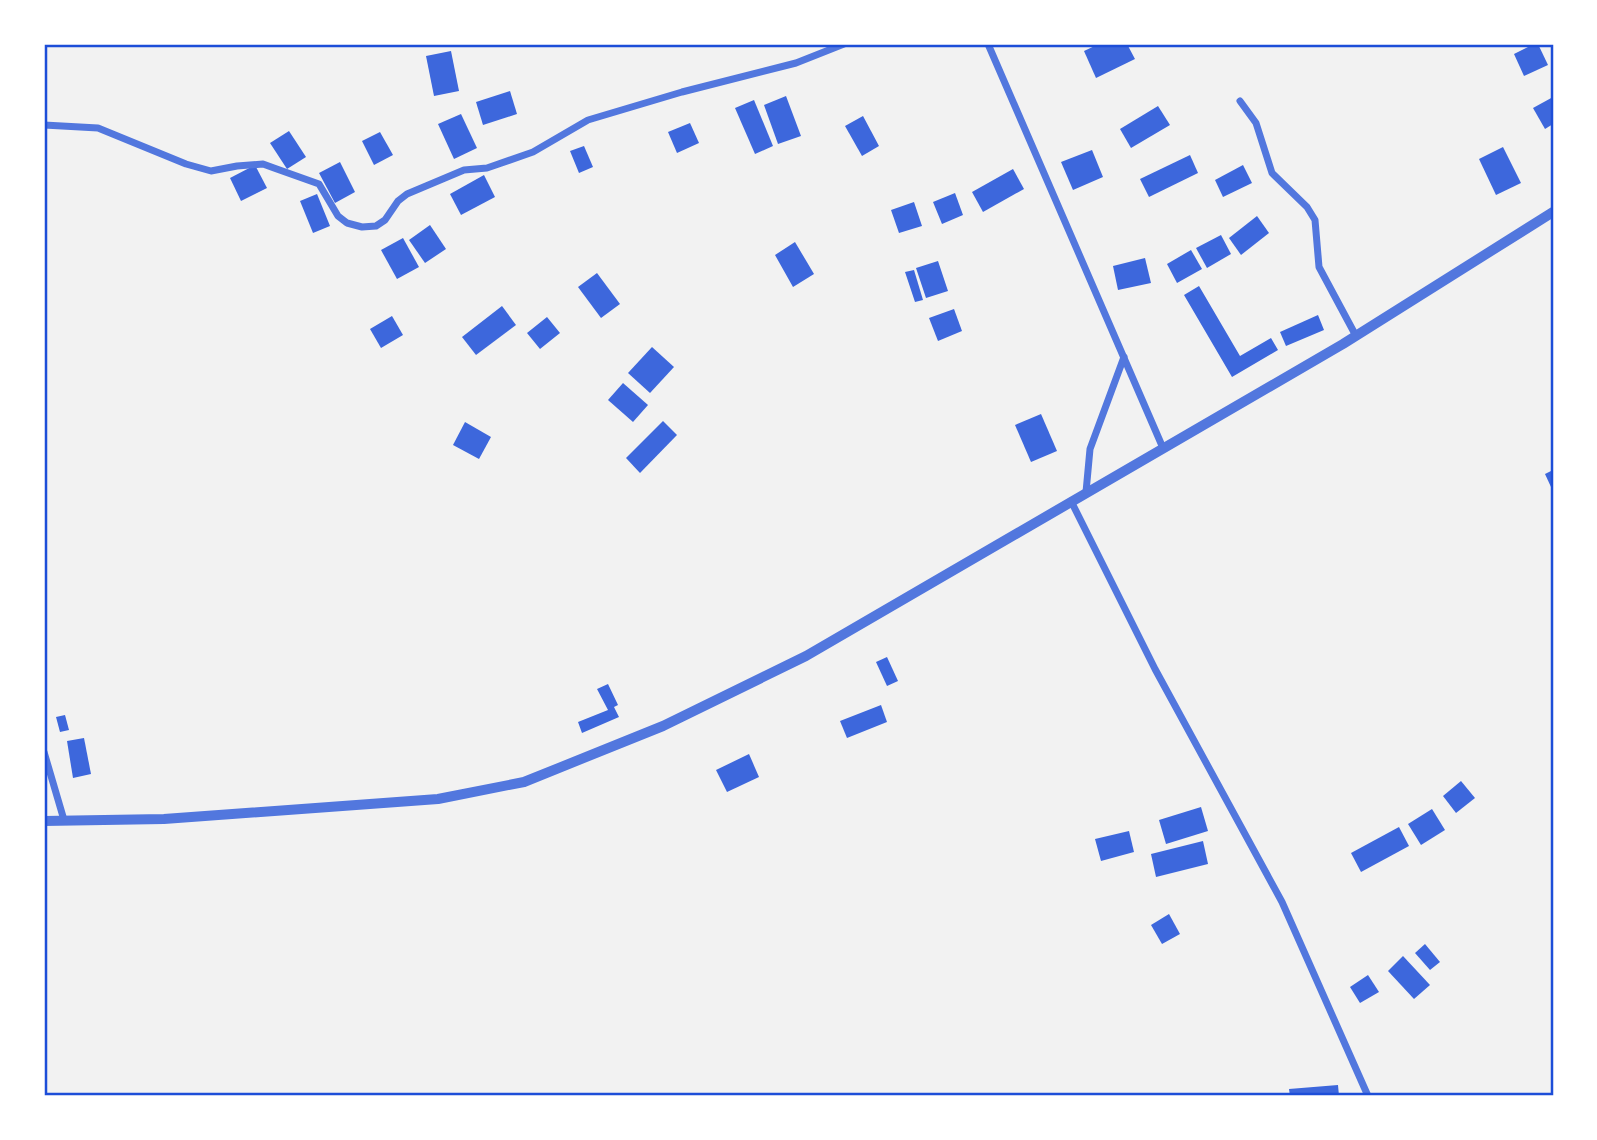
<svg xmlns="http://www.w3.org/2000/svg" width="1597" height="1140" viewBox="0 0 1597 1140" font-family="'PT Sans',sans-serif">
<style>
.building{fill:#3d67dc}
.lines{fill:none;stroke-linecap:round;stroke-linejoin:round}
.minor{stroke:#5277de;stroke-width:7}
.tertiary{stroke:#5277de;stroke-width:10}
.neatline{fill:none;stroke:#1d4ed8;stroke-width:2.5}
</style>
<rect width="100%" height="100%" fill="#f2f2f2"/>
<g class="building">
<polygon points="1099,44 1127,44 1135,59 1096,78 1084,51"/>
<polygon points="1534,44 1538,44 1548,65 1524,76 1514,54"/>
<polygon points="451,51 459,91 434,96 426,56"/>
<polygon points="510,91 517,114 483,125 476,102"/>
<polygon points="786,96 801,136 778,144 764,105"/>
<polygon points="1553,97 1553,124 1545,129 1533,108"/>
<polygon points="754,100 773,146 755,154 735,108"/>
<polygon points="1158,106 1170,125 1131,148 1120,129"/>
<polygon points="461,114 477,148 454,159 438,124"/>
<polygon points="863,116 879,146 862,156 845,126"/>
<polygon points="690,123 699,143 677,153 668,132"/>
<polygon points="289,131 306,157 287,169 270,143"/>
<polygon points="380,132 393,155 374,165 362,141"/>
<polygon points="584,146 593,167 579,173 570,151"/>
<polygon points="1503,147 1521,183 1496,195 1479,159"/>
<polygon points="1092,150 1103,177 1073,190 1061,162"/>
<polygon points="1190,155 1198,173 1149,197 1140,179"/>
<polygon points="340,162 355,192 335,203 319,173"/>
<polygon points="255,165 267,188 241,201 230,178"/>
<polygon points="1243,165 1252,183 1223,197 1215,180"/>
<polygon points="1013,169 1024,189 983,212 972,192"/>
<polygon points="484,175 495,197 461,215 450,194"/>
<polygon points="955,193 963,215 942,224 933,202"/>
<polygon points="317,194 330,226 313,233 300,201"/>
<polygon points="914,202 922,226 899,233 891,210"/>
<polygon points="1257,216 1269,233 1241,255 1229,238"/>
<polygon points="430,225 446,249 425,263 409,240"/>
<polygon points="1221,235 1231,254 1207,268 1196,248"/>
<polygon points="403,238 419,267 397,279 381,250"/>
<polygon points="795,242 814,274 793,287 775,255"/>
<polygon points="1191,250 1202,269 1177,283 1167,264"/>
<polygon points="1145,258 1151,283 1118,290 1113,266"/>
<polygon points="938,261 948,291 926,298 916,268"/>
<polygon points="914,270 923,300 915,302 905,272"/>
<polygon points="597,273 620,304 601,318 578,287"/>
<polygon points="1199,286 1240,356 1271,338 1278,350 1232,377 1184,295"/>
<polygon points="502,306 516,325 476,355 462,337"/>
<polygon points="954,309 962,331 938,341 929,318"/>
<polygon points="1318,315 1324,330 1286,346 1280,332"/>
<polygon points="392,316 403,335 381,348 370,329"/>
<polygon points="547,317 560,333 540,349 527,333"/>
<polygon points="652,347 674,367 650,393 628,373"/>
<polygon points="623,383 648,405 633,422 608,400"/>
<polygon points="1041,414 1057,451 1031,462 1015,425"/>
<polygon points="663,421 677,435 640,473 626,458"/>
<polygon points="465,422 491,437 479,459 453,445"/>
<polygon points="1553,470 1553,486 1551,487 1545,474"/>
<polygon points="887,657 898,681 887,686 876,662"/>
<polygon points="608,684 618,705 614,707 619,717 582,733 578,722 608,710 597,689"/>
<polygon points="881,705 887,722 847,738 840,721"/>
<polygon points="65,715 69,730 60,732 56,717"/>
<polygon points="84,738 91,774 73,778 67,741"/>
<polygon points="749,754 759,777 727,792 716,770"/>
<polygon points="1461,781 1475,798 1456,813 1443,796"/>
<polygon points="1201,807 1208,831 1166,844 1159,820"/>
<polygon points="1432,809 1445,830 1421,845 1408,824"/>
<polygon points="1399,827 1409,846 1361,872 1351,853"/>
<polygon points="1129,831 1134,852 1101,861 1095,839"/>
<polygon points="1203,841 1208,864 1156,877 1151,854"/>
<polygon points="1169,914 1180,934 1162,944 1151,925"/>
<polygon points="1425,944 1440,962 1430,970 1415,953"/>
<polygon points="1403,956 1430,985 1414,999 1388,971"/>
<polygon points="1368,975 1379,992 1360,1003 1350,987"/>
<polygon points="1338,1085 1339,1096 1290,1096 1289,1089"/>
</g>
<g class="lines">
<g class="minor">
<polyline points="988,44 1163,448"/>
<polyline points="1240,101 1256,123 1272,173 1307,207 1315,220 1319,267 1356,336"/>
<polyline points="44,125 98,128 186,164 211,171 237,166 263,164 274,168 319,184 338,216 347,223 362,227 376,226 385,220 398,201 407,194 464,170 487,168 533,152 588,120 682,92 796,63 844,44"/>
<polyline points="1086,492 1090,449 1124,357"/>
<polyline points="1071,501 1155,669 1282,902 1368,1096"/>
<polyline points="44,752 64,820"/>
</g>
<polyline class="tertiary" points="44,821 164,819 438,799 524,782 663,726 806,656 1343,344 1553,212"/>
</g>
<rect width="1597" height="1140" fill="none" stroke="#ffffff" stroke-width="91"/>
<rect x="46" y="46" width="1506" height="1048" class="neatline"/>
</svg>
